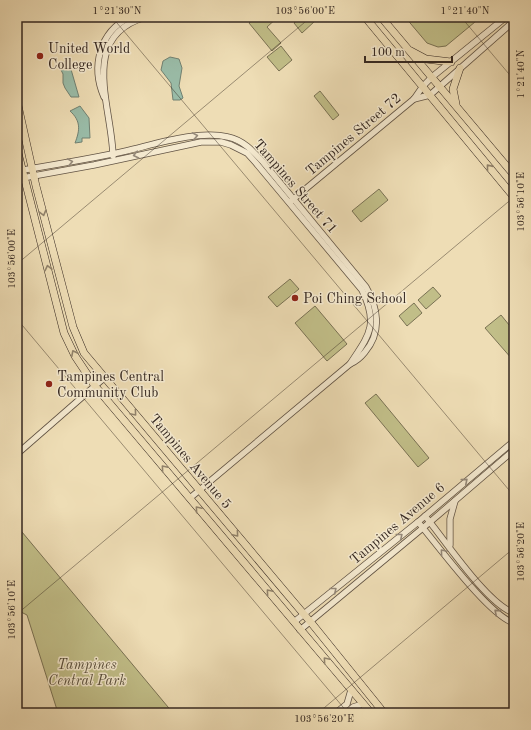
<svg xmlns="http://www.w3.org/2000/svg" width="531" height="730" viewBox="0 0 531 730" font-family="'Old Standard TT',serif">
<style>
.green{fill:#c1be88;stroke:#7a7254}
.water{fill:#9abda9;stroke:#718172}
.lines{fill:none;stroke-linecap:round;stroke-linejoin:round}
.minor-casing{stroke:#625445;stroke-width:7}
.major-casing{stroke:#342720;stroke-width:8}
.minor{stroke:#f4e9cf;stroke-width:5.5}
.major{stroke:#eeddb5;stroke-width:7}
.oneway{stroke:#948878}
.oneway2{stroke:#91826a}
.ticks{fill:none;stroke:#342720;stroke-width:1;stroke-opacity:0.45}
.poi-dot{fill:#8f2418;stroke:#f4e9cf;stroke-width:1.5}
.labels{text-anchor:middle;stroke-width:3;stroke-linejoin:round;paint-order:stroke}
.poi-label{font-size:14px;fill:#342720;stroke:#f4e9cf;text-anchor:start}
.street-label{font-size:14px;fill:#342720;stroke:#f4e9cf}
.park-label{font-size:14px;font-style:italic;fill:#574d3a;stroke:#f4e9cf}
.neatline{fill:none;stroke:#342720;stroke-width:1.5}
.ticks-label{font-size:10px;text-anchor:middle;fill:#342720}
</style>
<rect width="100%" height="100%" fill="#eeddb5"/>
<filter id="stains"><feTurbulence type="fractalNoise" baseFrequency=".005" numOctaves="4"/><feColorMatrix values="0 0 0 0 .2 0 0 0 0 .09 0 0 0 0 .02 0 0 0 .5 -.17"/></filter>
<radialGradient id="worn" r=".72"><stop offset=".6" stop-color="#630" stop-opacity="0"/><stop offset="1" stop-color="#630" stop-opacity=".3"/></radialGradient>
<g class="green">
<polygon points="256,17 278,17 267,27 281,43 272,51 249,23"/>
<polygon points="301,17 312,17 315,21 302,33 294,23"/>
<polygon points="405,17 481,17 446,46 438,47 427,43"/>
<polygon points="281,46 292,60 279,71 267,57"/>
<polygon points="320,91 339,115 333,120 314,96"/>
<polygon points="379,189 388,200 361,222 352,211"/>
<polygon points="290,279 299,289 277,307 268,297"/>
<polygon points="433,287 441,296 426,309 418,300"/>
<polygon points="414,303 422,313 407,326 399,316"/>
<polygon points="315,306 347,344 327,361 295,323"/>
<polygon points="501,315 514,331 514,358 512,359 485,328"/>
<polygon points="376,394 429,458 418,467 365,403"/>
<polygon points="17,526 173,713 58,713 27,615 21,612 17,613"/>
</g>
<g class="water">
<polygon points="170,57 179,59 182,68 179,86 183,98 180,100 173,100 171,83 161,70 163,61"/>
<polygon points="68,59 79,97 71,97 65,88 63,83 63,74 59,66"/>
<path d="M80,106L89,118L90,138H82V142L75,143C80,130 81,121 70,111Z"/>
</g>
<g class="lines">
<g class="minor-casing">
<g id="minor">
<path d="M104,97C91,67 99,32 130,17"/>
<polyline points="414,99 430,95 514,21"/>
<path d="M113,156C112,106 78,36 146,17"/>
<path d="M17,171C53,165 90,159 126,151C156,144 198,130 228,137C243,140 253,151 263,162L366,287C378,308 382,332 365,352C361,357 357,361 350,364"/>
<path d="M17,179L94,165L201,142H221L231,145L247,153L256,163L362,290C379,325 369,335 350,364L190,498"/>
<polyline points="291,201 414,99 423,86 432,77 506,17"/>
<polyline points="17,454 104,378"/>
<path d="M425,516C445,540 487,604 514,613"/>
<path d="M418,522C437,544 489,616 514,623"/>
<polyline points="450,545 450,519 455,501"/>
<polyline points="294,622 418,522 514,441"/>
<polyline points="300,630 430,522 514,450"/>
<polyline points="336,713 347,704 351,690"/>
<polyline points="346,713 353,707 363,704"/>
</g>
</g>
<g class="major-casing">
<g id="major">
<polyline points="365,17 514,197"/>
<polyline points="381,17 514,175"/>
<polyline points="411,51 426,59 451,62"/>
<polyline points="17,101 36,186 73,327 84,353 313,625 384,713"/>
<polyline points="456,104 453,89 460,68"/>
<polyline points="17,149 64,333 75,356 95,386 371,713"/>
</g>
</g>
<use href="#minor" class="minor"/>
<use href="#major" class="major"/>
</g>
<defs><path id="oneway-chevron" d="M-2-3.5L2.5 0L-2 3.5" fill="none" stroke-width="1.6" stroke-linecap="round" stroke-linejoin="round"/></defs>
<g class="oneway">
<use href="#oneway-chevron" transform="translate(195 136) rotate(-10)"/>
<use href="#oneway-chevron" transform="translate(136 155) rotate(168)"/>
<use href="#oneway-chevron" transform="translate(70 162) rotate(-10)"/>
<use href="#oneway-chevron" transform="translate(465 481) rotate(-40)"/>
<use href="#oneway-chevron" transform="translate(400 536) rotate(-39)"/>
<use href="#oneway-chevron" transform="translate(443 552) rotate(-130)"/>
<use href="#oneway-chevron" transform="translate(334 590) rotate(-39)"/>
<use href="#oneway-chevron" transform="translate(497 612) rotate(-140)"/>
</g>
<g class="oneway2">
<use href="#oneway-chevron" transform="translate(489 167) rotate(-129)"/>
<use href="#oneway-chevron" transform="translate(43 213) rotate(75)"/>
<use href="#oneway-chevron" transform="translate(48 268) rotate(-103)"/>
<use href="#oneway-chevron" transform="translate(74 353) rotate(-117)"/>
<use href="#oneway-chevron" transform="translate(134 413) rotate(50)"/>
<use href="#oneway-chevron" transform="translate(164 468) rotate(-130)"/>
<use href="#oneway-chevron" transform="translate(198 509) rotate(-130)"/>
<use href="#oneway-chevron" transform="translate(236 534) rotate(50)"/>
<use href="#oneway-chevron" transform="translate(269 592) rotate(-130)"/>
<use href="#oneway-chevron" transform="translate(326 660) rotate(-130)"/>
</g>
<path class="ticks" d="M112,17L514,496M461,17L514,80M17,264L311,17M17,319L348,713M17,614L514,197M318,713L514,548"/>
<g class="poi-dot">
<circle cx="40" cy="56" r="4"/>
<circle cx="295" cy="298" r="4"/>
<circle cx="49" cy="384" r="4"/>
</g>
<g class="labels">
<g class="poi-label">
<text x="48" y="53">United World<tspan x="48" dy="16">College</tspan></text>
<text x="303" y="303">Poi Ching School</text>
<text x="57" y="381">Tampines Central<tspan x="57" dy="16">Community Club</tspan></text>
</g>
<g class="street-label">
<text transform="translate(353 134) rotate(-40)" y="5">Tampines Street 72</text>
<text transform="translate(296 186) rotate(49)" y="5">Tampines Street 71</text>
<text transform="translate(191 461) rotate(50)" y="5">Tampines Avenue 5</text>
<text transform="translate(397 523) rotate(-40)" y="5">Tampines Avenue 6</text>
</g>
<g class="park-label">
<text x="87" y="669">Tampines<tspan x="87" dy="16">Central Park</tspan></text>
</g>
</g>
<rect width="531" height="730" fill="none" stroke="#eeddb5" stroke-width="44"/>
<path d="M365 56v6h87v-6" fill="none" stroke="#342720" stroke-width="2"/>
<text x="371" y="56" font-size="12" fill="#342720" stroke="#f4e9cf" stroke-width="3" paint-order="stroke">100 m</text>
<rect x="22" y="22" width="487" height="686" class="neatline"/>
<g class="ticks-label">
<text x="117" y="14">1°21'30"N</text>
<text x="305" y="14">103°56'00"E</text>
<text x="465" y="14">1°21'40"N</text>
<text transform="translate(520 74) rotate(-90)" y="4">1°21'40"N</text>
<text transform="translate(520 202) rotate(-90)" y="4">103°56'10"E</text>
<text transform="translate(11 259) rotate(-90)" y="4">103°56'00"E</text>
<text transform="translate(520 552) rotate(-90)" y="4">103°56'20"E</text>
<text transform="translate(11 610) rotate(-90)" y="4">103°56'10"E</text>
<text x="324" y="722">103°56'20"E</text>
</g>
<rect width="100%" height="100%" filter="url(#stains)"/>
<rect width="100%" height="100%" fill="url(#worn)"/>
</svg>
